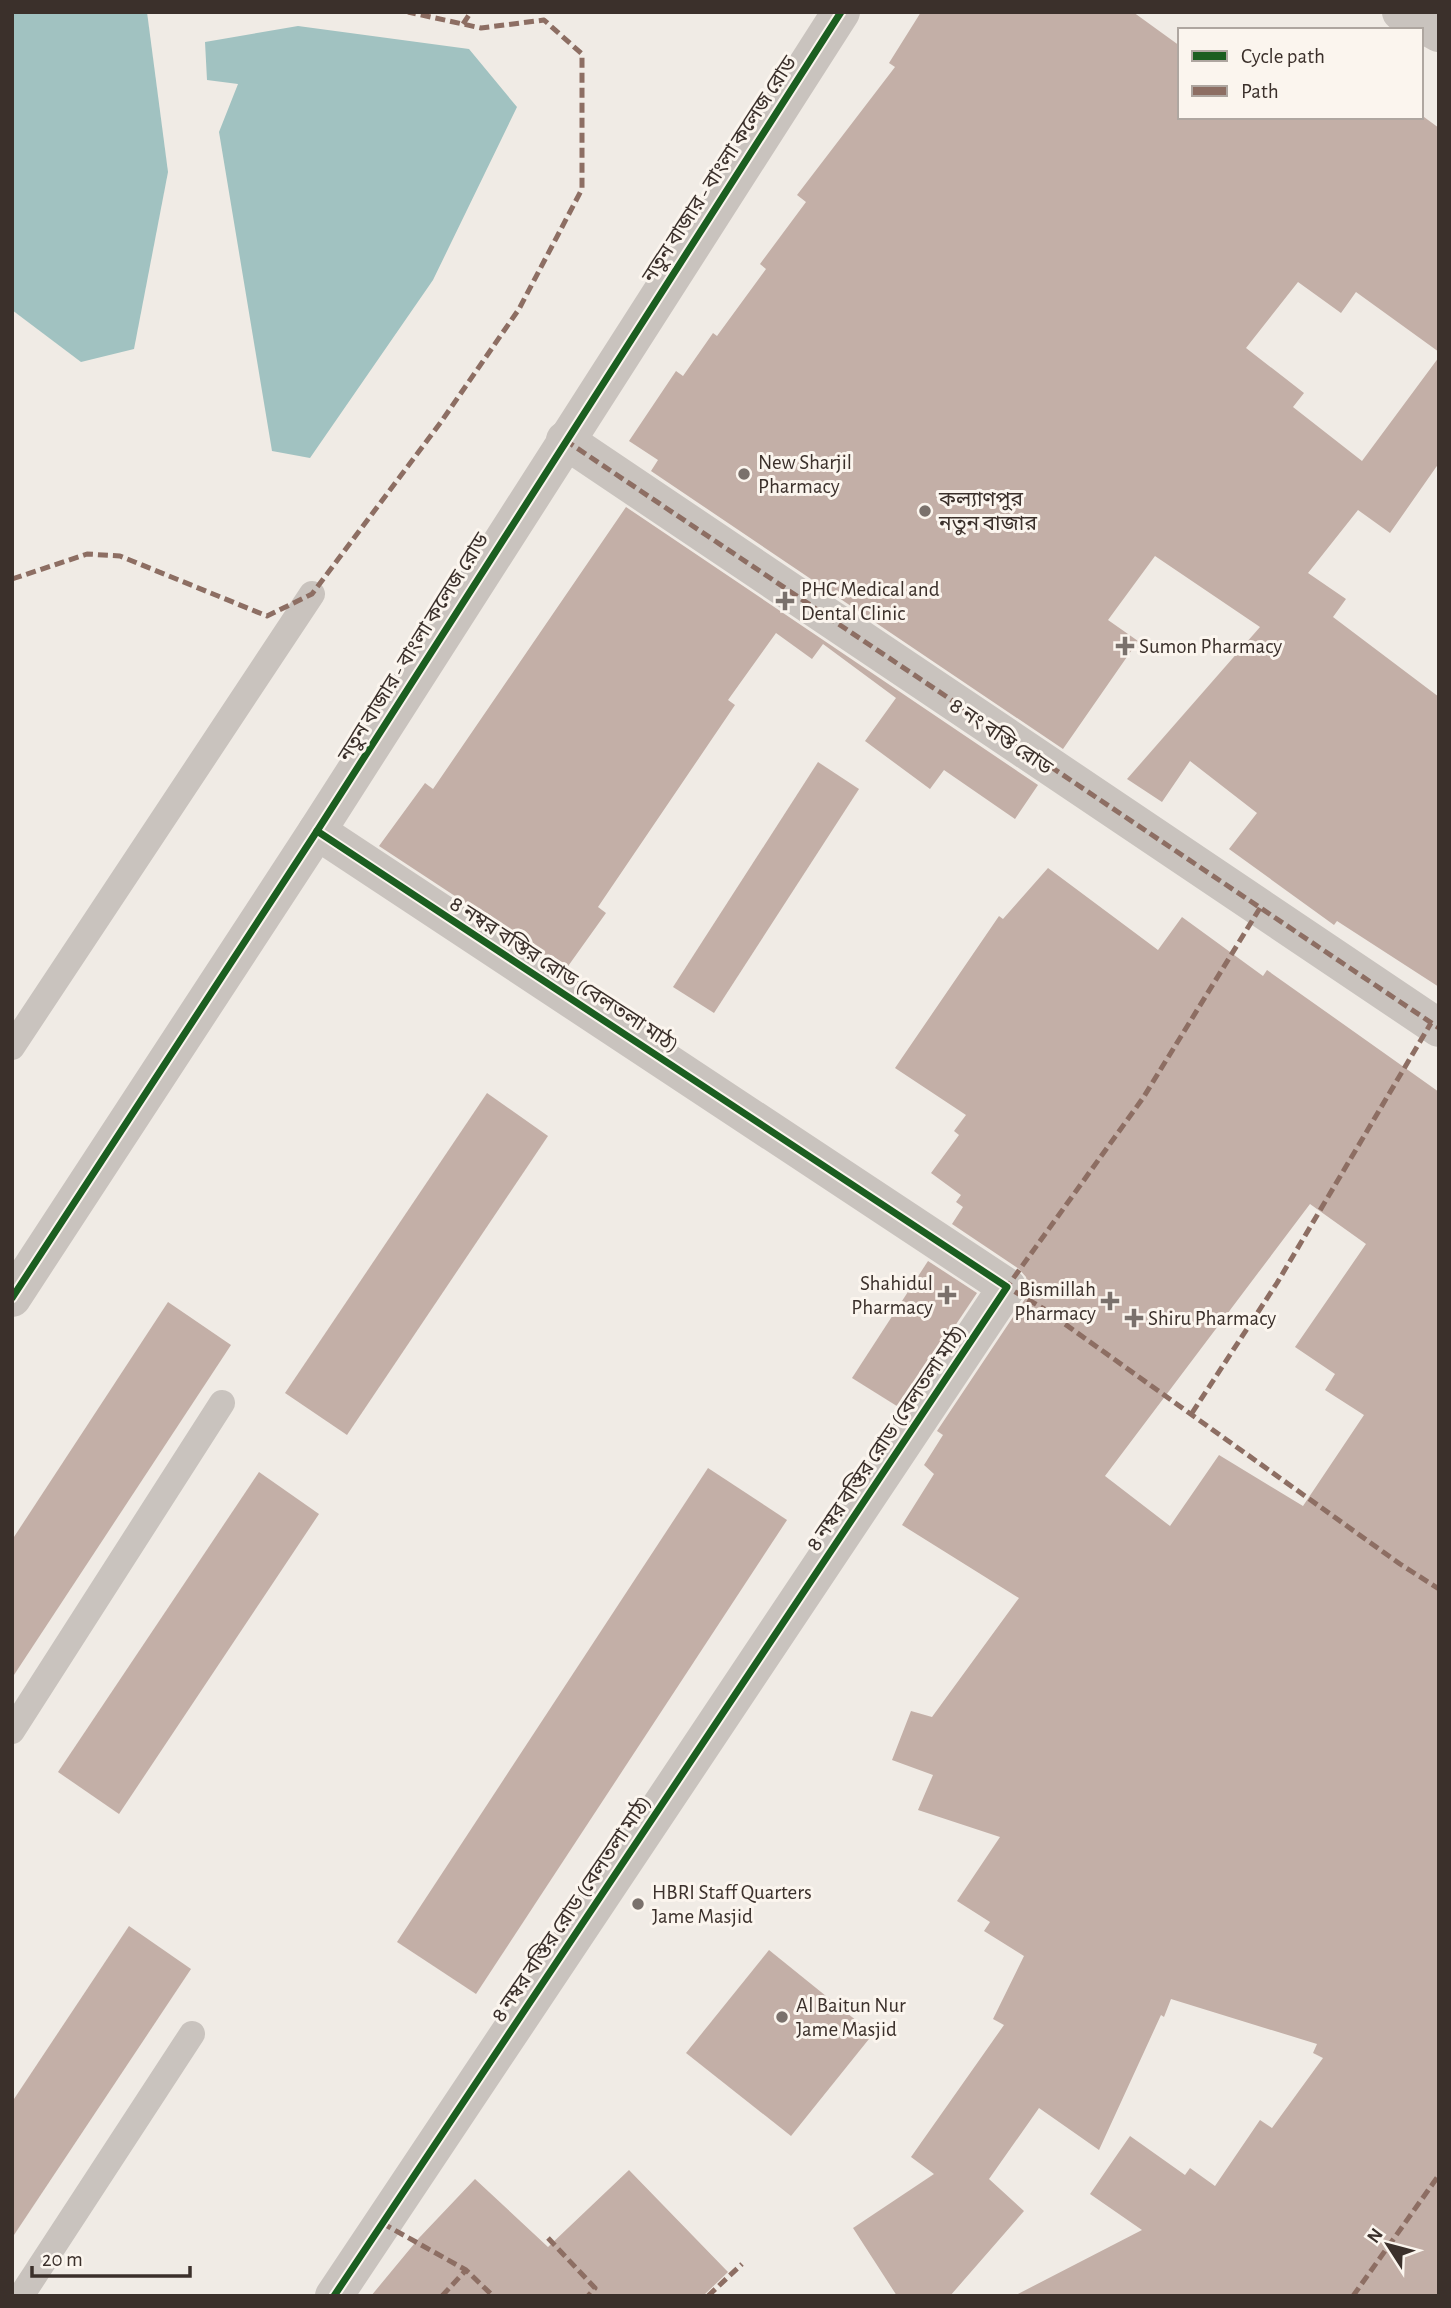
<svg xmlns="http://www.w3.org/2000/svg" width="1451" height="2308" viewBox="0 0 1451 2308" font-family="'Alegreya Sans','Noto Sans Bengali',sans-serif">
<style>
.water{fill:#a1c2c1}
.building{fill:#c3afa7;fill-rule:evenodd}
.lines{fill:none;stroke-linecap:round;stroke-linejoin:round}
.service{stroke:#c9c3be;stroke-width:26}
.minor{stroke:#c9c3be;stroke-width:38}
.quiet{stroke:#8d6e63;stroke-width:5;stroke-dasharray:10 5;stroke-linecap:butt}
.cycleway-casing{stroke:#fbf5ee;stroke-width:11}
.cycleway{stroke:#1b5e20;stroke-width:7}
.poi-dot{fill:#7a716c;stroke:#fbf5ee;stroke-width:2.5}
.labels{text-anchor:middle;stroke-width:6;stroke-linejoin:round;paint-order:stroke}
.street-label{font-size:21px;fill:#3b302b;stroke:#fbf5ee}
.poi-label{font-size:21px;fill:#3b302b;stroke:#fbf5ee;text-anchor:start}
</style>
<rect width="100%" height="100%" fill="#f0ebe5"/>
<g class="water">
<polygon points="12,12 147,12 168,172 134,349 81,362 12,310"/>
<polygon points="298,26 469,49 517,107 433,280 310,458 272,451 219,132 238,84 207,80 205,42"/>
</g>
<g class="building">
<polygon points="921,12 1133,12 1180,46 1180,117 1424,117 1439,128 1439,352 1356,292 1341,313 1298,282 1246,348 1304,393 1293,407 1362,461 1439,357 1439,463 1390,533 1358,510 1308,573 1346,599 1333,617 1439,697 1439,987 1337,921 1334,925 1229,849 1257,813 1190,761 1162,802 1127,779 1260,627 1155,556 1108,620 1138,641 1063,749 651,471 658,460 629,441 676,371 683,376 713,333 717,336 766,269 760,264 806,202 797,195 895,67 889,63"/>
<polygon points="626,507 1038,785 1015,819 944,770 930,789 865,741 896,698 823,644 812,659 776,633 728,700 735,705 598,907 606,913 566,969 379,846 425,783 433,789"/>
<polygon points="818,762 859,789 714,1013 673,987"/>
<path d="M1048,868L1158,950L1182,917L1263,976L1267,970L1439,1092V2296H1014L1142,2230L1090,2194L1130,2136L1185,2175L1190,2168L1215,2186L1260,2120L1272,2128L1323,2058L1313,2053L1317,2044L1171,1999L1164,2017L1161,2015L1099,2150L1039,2108L989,2179L1024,2211L950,2296H897L853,2228L934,2174L911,2157L1004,2025L993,2019L1024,1956L984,1931L990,1922L957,1901L1000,1837L918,1810L933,1775L892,1760L911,1711L932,1717L1019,1598L902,1525L934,1474L924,1465L943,1435L937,1431L1025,1299L1029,1288L1026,1277L1019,1269L952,1224L963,1207L956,1202L961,1195L931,1173L959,1135L954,1131L966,1115L895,1068L999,916L1003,919ZM1310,1204L1366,1244L1295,1347L1335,1374L1325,1390L1364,1415L1303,1506L1219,1455L1170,1526L1105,1476Z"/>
<polygon points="487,1093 548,1136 347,1435 285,1393"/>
<polygon points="928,1261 977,1293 900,1408 852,1378"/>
<polygon points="168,1302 231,1345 12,1678 12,1540"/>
<polygon points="708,1468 787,1520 476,1994 397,1942"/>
<polygon points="259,1472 319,1514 119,1814 58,1772"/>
<polygon points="129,1926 191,1969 12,2238 12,2102"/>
<polygon points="769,1950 873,2034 791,2136 686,2053"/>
<polygon points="629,2170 728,2272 703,2296 371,2296 419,2238 475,2179 548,2247"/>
</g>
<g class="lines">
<g class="service">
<polyline points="12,1047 312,594"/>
<polyline points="12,1731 222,1403"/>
<polyline points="21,2296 192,2034"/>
</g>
<g class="minor">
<polyline points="1401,12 1439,33"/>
<polyline points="565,440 1439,1028"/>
<polyline points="317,831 1007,1287 334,2296"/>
<polyline points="12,1298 317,831 841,12"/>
</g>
<g class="quiet">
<polyline points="463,24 471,12"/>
<polyline points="565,440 1439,1028"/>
<polyline points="12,579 87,554 120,556 267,616 312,594 441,422 519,309 582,189 582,54 544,20 481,28 408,12"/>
<polyline points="1260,908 1143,1098 1007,1287 1044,1309 1400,1564 1439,1589"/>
<polyline points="1192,1413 1277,1283 1431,1023"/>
<polyline points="382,2223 466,2270 493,2296"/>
<polyline points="548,2238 595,2288 588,2296"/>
<polyline points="442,2296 466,2270"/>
<polyline points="708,2296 742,2264"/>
<polyline points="1353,2296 1439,2175"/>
</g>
<g class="cycleway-casing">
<g id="cycleway">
<polyline points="317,831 1007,1287 334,2296"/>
<polyline points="12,1298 317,831 841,12"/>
</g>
</g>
<use href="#cycleway" class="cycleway"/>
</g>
<g class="poi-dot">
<circle cx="744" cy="474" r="7"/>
<circle cx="925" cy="511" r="7"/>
<path d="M781.5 590.5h7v7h7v7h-7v7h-7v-7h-7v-7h7z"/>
<path d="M1121.5 635.5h7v7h7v7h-7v7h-7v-7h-7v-7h7z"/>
<path d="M943.5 1284.5h7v7h7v7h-7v7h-7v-7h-7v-7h7z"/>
<path d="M1106.5 1290.5h7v7h7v7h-7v7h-7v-7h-7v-7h7z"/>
<path d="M1130.5 1307.5h7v7h7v7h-7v7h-7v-7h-7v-7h7z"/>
<circle cx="638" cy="1904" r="7"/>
<circle cx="782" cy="2017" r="7"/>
</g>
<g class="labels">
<g class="street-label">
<text transform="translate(719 169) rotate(-57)" y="7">নতুন বাজার - বাংলা কলেজ রোড</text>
<text transform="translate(413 647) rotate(-58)" y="7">নতুন বাজার - বাংলা কলেজ রোড</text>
<text transform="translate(1001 736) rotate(34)" y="7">৪ নং বস্তি রোড</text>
<text transform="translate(564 974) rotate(33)" y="7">৪ নম্বর বস্তির রোড (বেলতলা মাঠ)</text>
<text transform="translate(886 1438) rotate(-56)" y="7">৪ নম্বর বস্তির রোড (বেলতলা মাঠ)</text>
<text transform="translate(571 1909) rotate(-56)" y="7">৪ নম্বর বস্তির রোড (বেলতলা মাঠ)</text>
</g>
<g class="poi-label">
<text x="758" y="469">New Sharjil<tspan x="758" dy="24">Pharmacy</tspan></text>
<text x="939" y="506">কল্যাণপুর<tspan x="939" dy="24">নতুন বাজার</tspan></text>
<text x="801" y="596">PHC Medical and<tspan x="801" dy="24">Dental Clinic</tspan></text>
<text x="1139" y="653">Sumon Pharmacy</text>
<text x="933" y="1290" text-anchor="end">Shahidul<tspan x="933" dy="24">Pharmacy</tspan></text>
<text x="1096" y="1296" text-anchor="end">Bismillah<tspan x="1096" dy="24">Pharmacy</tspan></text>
<text x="1148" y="1325">Shiru Pharmacy</text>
<text x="652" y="1899">HBRI Staff Quarters<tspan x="652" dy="24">Jame Masjid</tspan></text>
<text x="796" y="2012">Al Baitun Nur<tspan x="796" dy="24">Jame Masjid</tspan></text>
</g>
</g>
<rect width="1451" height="2308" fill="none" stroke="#3b302b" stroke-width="28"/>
<rect x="1178" y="28" width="245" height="91" fill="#fbf5ee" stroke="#aea6a0" stroke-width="2"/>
<rect x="1192" y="51" width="35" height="10" fill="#1b5e20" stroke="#aea6a0" stroke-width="2"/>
<text x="1241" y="63" font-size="21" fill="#3b302b">Cycle path</text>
<rect x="1192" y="86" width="35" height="10" fill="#8d6e63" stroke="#aea6a0" stroke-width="2"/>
<text x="1241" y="98" font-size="21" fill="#3b302b">Path</text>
<g transform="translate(1388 2245) rotate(306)" stroke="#fbf5ee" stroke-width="5" paint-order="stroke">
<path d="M0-5L12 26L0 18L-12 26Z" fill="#3b302b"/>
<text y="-10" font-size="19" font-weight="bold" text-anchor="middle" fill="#3b302b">N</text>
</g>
<path d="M32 2266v10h158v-10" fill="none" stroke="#3b302b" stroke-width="3.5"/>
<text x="42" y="2266" font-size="21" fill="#3b302b" stroke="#fbf5ee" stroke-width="5" paint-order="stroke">20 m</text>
</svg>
